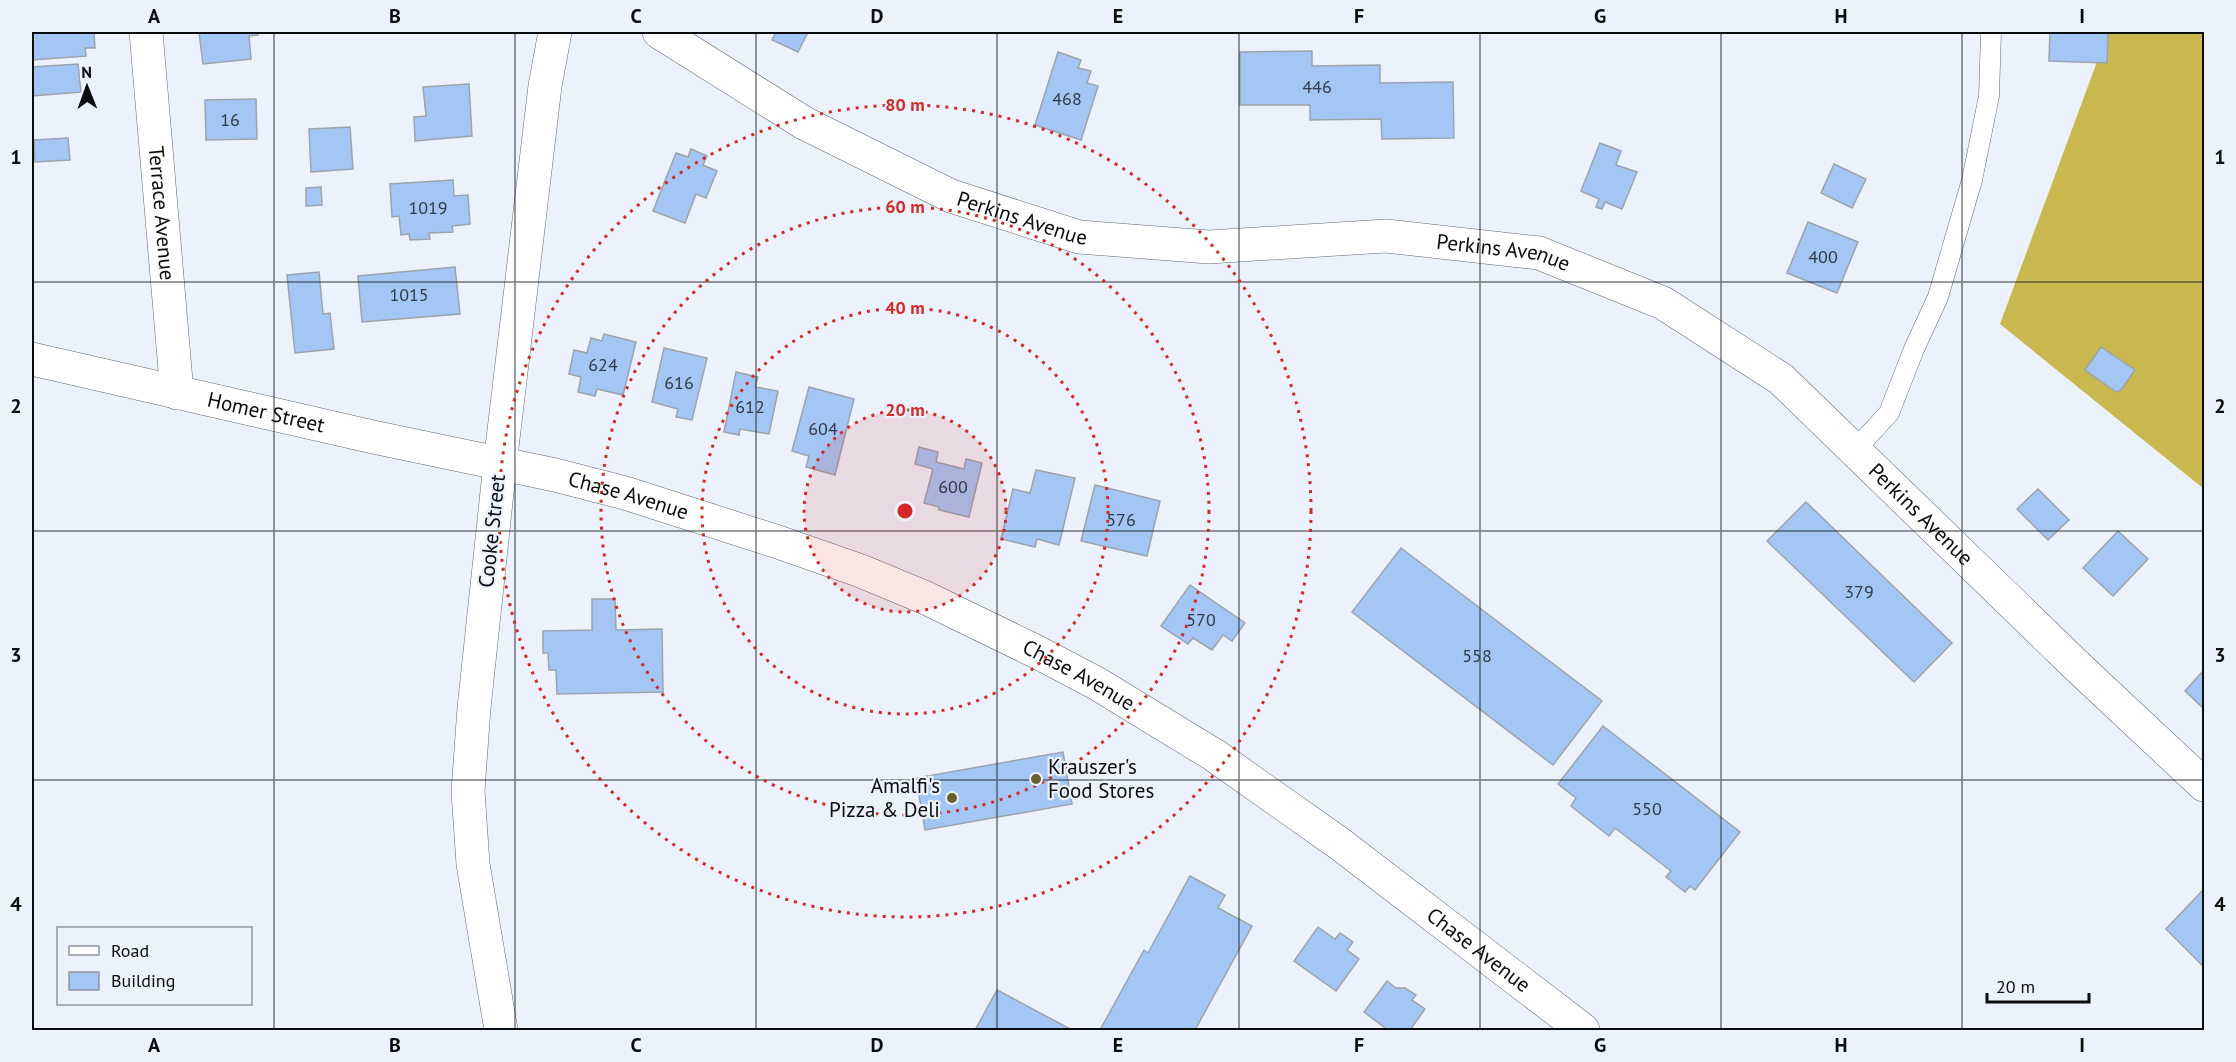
<svg xmlns="http://www.w3.org/2000/svg" width="2236" height="1062" viewBox="0 0 2236 1062" font-family="'PT Sans',sans-serif">
<style>
.forest{fill:#c8b84e}
.building{fill:#a3c6f5;stroke:#9da3ab;stroke-width:1.5}
.lines{fill:none;stroke-linecap:round;stroke-linejoin:round}
.service-casing{stroke:#62686f;stroke-width:21}
.minor-casing{stroke:#62686f;stroke-width:34}
.tertiary-casing{stroke:#62686f;stroke-width:34}
.secondary-casing{stroke:#62686f;stroke-width:34}
.service{stroke:#fff;stroke-width:20}
.minor{stroke:#fff;stroke-width:33}
.tertiary{stroke:#fff;stroke-width:33}
.secondary{stroke:#fff;stroke-width:33}
.grid{fill:none;stroke:#0a0c0e;stroke-width:1.5;stroke-opacity:0.55}
.ring{fill:none;stroke:#d62828;stroke-width:3;stroke-dasharray:3 6}
.poi-dot{fill:#69612d;stroke:#ecf2fb;stroke-width:2}
.labels{text-anchor:middle;stroke-width:4.5;stroke-linejoin:round;paint-order:stroke}
.number-label{font-size:18px;fill:#303a48}
.street-label{font-size:21px;fill:#0a0c0e;stroke:#ecf2fb}
.poi-label{font-size:21px;fill:#0a0c0e;stroke:#ecf2fb;text-anchor:start}
.centre{fill:#d62828;stroke:#ecf2fb;stroke-width:3}
.ring-label{font-size:18px;text-anchor:middle;font-weight:bold;fill:#d62828;stroke:#ecf2fb;stroke-width:4.5;stroke-linejoin:round;paint-order:stroke}
.neatline{fill:none;stroke:#0a0c0e;stroke-width:2}
.grid-label{font-size:20px;text-anchor:middle;font-weight:bold;fill:#0a0c0e}
</style>
<rect width="100%" height="100%" fill="#ecf2fb"/>
<polygon class="forest" points="2108,32 2204,32 2204,489 2000,324"/>
<g class="building">
<polygon points="32,32 94,32 95,48 85,48 86,56 32,60"/>
<polygon points="199,32 258,32 258,35 249,36 251,59 203,64"/>
<polygon points="776,32 808,32 798,52 772,40"/>
<polygon points="2050,32 2108,32 2107,63 2049,61"/>
<polygon points="1312,51 1312,66 1380,65 1380,83 1453,82 1454,138 1382,139 1381,119 1310,120 1310,105 1240,105 1240,52"/>
<polygon points="1058,52 1081,60 1078,68 1091,71 1087,83 1098,86 1081,140 1035,125"/>
<polygon points="78,64 81,92 32,96 32,67"/>
<polygon points="469,84 472,136 415,141 414,117 426,116 423,87"/>
<polygon points="256,99 257,139 206,140 205,100"/>
<polygon points="350,127 353,169 311,172 309,129"/>
<polygon points="68,138 70,160 35,162 34,140"/>
<polygon points="1600,143 1621,151 1616,165 1637,172 1622,209 1605,202 1602,209 1596,207 1599,199 1581,191"/>
<polygon points="691,149 707,156 703,165 717,171 706,198 696,194 685,223 653,211 676,153 688,157"/>
<polygon points="1834,164 1866,179 1852,208 1821,193"/>
<polygon points="453,180 454,196 468,195 470,224 452,226 453,232 429,233 430,239 410,240 409,234 401,235 399,216 392,217 390,184"/>
<polygon points="321,187 322,205 306,206 306,188"/>
<polygon points="1808,222 1858,242 1837,293 1787,273"/>
<polygon points="455,267 460,314 362,322 358,276"/>
<polygon points="319,272 323,314 330,313 334,349 295,353 287,275"/>
<polygon points="604,334 636,342 623,395 597,389 595,396 578,392 581,377 569,374 574,350 587,353 591,338 602,341"/>
<polygon points="2101,347 2135,370 2121,390 2116,392 2085,370"/>
<polygon points="664,348 707,358 692,420 676,417 678,409 652,402"/>
<polygon points="736,372 758,377 755,387 778,391 769,434 740,429 739,435 724,432"/>
<polygon points="809,387 854,399 835,475 806,467 809,456 792,451"/>
<polygon points="919,447 938,452 936,462 964,469 966,459 982,463 969,517 939,510 939,507 924,503 933,469 915,464"/>
<polygon points="1036,470 1075,478 1059,545 1037,539 1035,547 1001,539 1013,489 1030,493"/>
<polygon points="1095,485 1160,501 1147,556 1081,541"/>
<polygon points="2038,489 2069,520 2048,540 2017,509"/>
<polygon points="1806,502 1952,643 1914,682 1767,541"/>
<polygon points="2118,531 2148,559 2113,596 2083,568"/>
<polygon points="1401,548 1602,701 1553,765 1352,612"/>
<polygon points="1190,585 1245,623 1232,641 1223,635 1212,650 1193,638 1188,644 1161,626"/>
<polygon points="592,599 615,599 616,630 662,629 663,692 557,694 556,670 549,670 548,653 543,653 543,631 592,630"/>
<polygon points="2204,670 2204,709 2185,691"/>
<polygon points="1603,726 1740,832 1695,890 1690,886 1685,892 1666,877 1671,871 1615,828 1609,836 1571,806 1576,798 1558,784"/>
<polygon points="1063,752 1072,804 925,830 916,778"/>
<polygon points="1190,876 1225,895 1218,908 1252,926 1195,1030 1100,1030 1144,950 1148,953"/>
<polygon points="2204,889 2204,967 2166,929"/>
<polygon points="1318,927 1335,939 1340,933 1353,942 1347,950 1359,959 1336,991 1294,961"/>
<polygon points="1387,981 1396,988 1405,988 1416,995 1412,1000 1425,1009 1410,1030 1384,1030 1385,1028 1364,1012"/>
<polygon points="997,990 1072,1030 975,1030"/>
</g>
<g class="lines">
<g class="service-casing">
<polyline id="service" points="1855,450 1889,413 1914,349 1938,297 1972,180 1989,96 1991,32"/>
</g>
<g class="minor-casing">
<g id="minor">
<path id="s1" d="M146,32L177,393"/>
<path id="s2" d="M659,32L804,123L951,196L1079,237L1209,247L1386,236L1539,253L1663,303L1781,379L2078,667L2204,785"/>
</g>
</g>
<g class="tertiary-casing">
<polyline id="tertiary" points="500,464 545,86 555,32"/>
</g>
<g class="secondary-casing">
<g id="secondary">
<path id="s3" d="M32,359L373,437L555,475L625,493L778,542L861,571L926,598L1037,652L1096,683L1214,755L1340,844L1583,1030"/>
<polyline points="500,464 474,708 468,791 473,864 501,1030"/>
</g>
</g>
<use href="#service" class="service"/>
<use href="#minor" class="minor"/>
<use href="#tertiary" class="tertiary"/>
<use href="#secondary" class="secondary"/>
</g>
<path class="grid" d="M274,32V1030M515,32V1030M756,32V1030M997,32V1030M1239,32V1030M1480,32V1030M1721,32V1030M1962,32V1030M32,282H2204M32,531H2204M32,780H2204"/>
<circle cx="905" cy="511" r="101" fill="#d62828" fill-opacity=".12"/>
<g class="ring">
<circle cx="905" cy="511" r="101"/>
<circle cx="905" cy="511" r="203"/>
<circle cx="905" cy="511" r="304"/>
<circle cx="905" cy="511" r="406"/>
</g>
<g class="poi-dot">
<circle cx="1036" cy="779" r="6"/>
<circle cx="952" cy="798" r="6"/>
</g>
<g class="labels">
<g class="number-label">
<text x="1317" y="93">446</text>
<text x="1067" y="105">468</text>
<text x="230" y="126">16</text>
<text x="428" y="214">1019</text>
<text x="1823" y="263">400</text>
<text x="409" y="301">1015</text>
<text x="603" y="371">624</text>
<text x="679" y="389">616</text>
<text x="750" y="413">612</text>
<text x="823" y="435">604</text>
<text x="953" y="493">600</text>
<text x="1121" y="526">576</text>
<text x="1859" y="598">379</text>
<text x="1201" y="626">570</text>
<text x="1477" y="662">558</text>
<text x="1647" y="815">550</text>
</g>
<g class="street-label">
<text dy="7" stroke="none"><textPath href="#s1" startOffset="182">Terrace Avenue</textPath></text>
<text dy="7" stroke="none"><textPath href="#s2" startOffset="410">Perkins Avenue</textPath></text>
<text dy="7" stroke="none"><textPath href="#s2" startOffset="896">Perkins Avenue</textPath></text>
<text dy="7" stroke="none"><textPath href="#s3" startOffset="240">Homer Street</textPath></text>
<text dy="7" stroke="none"><textPath href="#s3" startOffset="612">Chase Avenue</textPath></text>
<text dy="7" stroke="none"><textPath href="#s2" startOffset="1400">Perkins Avenue</textPath></text>
<text transform="translate(492 531) rotate(-84)" y="7">Cooke Street</text>
<text dy="7" stroke="none"><textPath href="#s3" startOffset="1098">Chase Avenue</textPath></text>
<text dy="7" stroke="none"><textPath href="#s3" startOffset="1584">Chase Avenue</textPath></text>
</g>
<g class="poi-label">
<text x="1048" y="774">Krauszer's<tspan x="1048" dy="24">Food Stores</tspan></text>
<text x="940" y="793" text-anchor="end">Amalfi's<tspan x="940" dy="24">Pizza &amp; Deli</tspan></text>
</g>
</g>
<circle cx="905" cy="511" r="9" class="centre"/>
<g class="ring-label">
<text x="905" y="111">80 m</text>
<text x="905" y="213">60 m</text>
<text x="905" y="314">40 m</text>
<text x="905" y="416">20 m</text>
</g>
<rect width="2236" height="1062" fill="none" stroke="#ecf2fb" stroke-width="66"/>
<rect x="57" y="927" width="195" height="78" fill="#ecf2fb" stroke="#92969c" stroke-width="1.5"/>
<rect x="69" y="946" width="30" height="9" fill="#ffffff" stroke="#92969c" stroke-width="1.5"/>
<text x="111" y="957" font-size="18" fill="#0a0c0e">Road</text>
<rect x="69" y="972" width="30" height="18" fill="#a3c6f5" stroke="#92969c" stroke-width="1.5"/>
<text x="111" y="987" font-size="18" fill="#0a0c0e">Building</text>
<g transform="translate(87 87) rotate(359)" stroke="#ecf2fb" stroke-width="4.5" paint-order="stroke">
<path d="M0-4.5L10 22L0 15L-10 22Z" fill="#0a0c0e"/>
<text y="-9" font-size="16" font-weight="bold" text-anchor="middle" fill="#0a0c0e">N</text>
</g>
<path d="M1987 993v9h102v-9" fill="none" stroke="#0a0c0e" stroke-width="3"/>
<text x="1996" y="993" font-size="18" fill="#0a0c0e" stroke="#ecf2fb" stroke-width="4.5" paint-order="stroke">20 m</text>
<rect x="33" y="33" width="2170" height="996" class="neatline"/>
<g class="grid-label">
<text x="154" y="23">A</text>
<text x="395" y="23">B</text>
<text x="636" y="23">C</text>
<text x="877" y="23">D</text>
<text x="1118" y="23">E</text>
<text x="1359" y="23">F</text>
<text x="1600" y="23">G</text>
<text x="1841" y="23">H</text>
<text x="2082" y="23">I</text>
<text x="16" y="164">1</text>
<text x="2220" y="164">1</text>
<text x="16" y="413">2</text>
<text x="2220" y="413">2</text>
<text x="16" y="662">3</text>
<text x="2220" y="662">3</text>
<text x="16" y="911">4</text>
<text x="2220" y="911">4</text>
<text x="154" y="1052">A</text>
<text x="395" y="1052">B</text>
<text x="636" y="1052">C</text>
<text x="877" y="1052">D</text>
<text x="1118" y="1052">E</text>
<text x="1359" y="1052">F</text>
<text x="1600" y="1052">G</text>
<text x="1841" y="1052">H</text>
<text x="2082" y="1052">I</text>
</g>
</svg>
